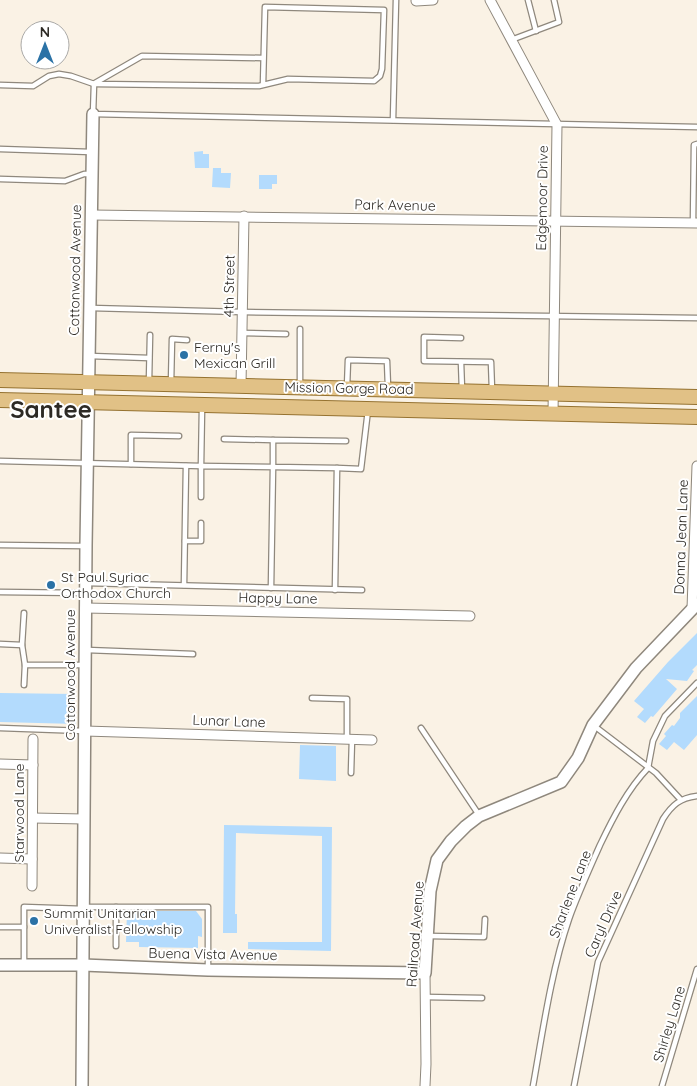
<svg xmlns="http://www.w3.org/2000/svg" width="697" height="1086" viewBox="0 0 697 1086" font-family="Quicksand,sans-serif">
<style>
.building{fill:#b3dbfd}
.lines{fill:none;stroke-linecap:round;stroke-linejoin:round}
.service-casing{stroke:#8f887d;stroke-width:7}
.minor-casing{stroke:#8f887d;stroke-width:11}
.tertiary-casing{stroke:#8f887d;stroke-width:14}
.primary-casing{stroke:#957230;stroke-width:16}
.service{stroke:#fff;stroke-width:4.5}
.minor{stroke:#fff;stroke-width:9}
.tertiary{stroke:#fff;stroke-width:11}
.primary{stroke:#e1c186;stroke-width:14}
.poi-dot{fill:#2b72a6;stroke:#fff;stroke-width:2}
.labels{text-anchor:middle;stroke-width:4;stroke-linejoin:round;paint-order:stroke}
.street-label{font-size:14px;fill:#2d2a25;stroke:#fff}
.poi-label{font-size:14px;fill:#2d2a25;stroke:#fff;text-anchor:start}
.town-label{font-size:24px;font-weight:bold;fill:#2d2a25;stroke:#fff}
</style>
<rect width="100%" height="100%" fill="#faf2e5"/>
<g class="building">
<polygon points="203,151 203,154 209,154 209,168 195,168 194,152"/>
<polygon points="213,168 221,168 221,173 231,173 230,188 212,187"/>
<polygon points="259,175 277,175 277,184 272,184 272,189 259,189"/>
<polygon points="697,633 697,665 692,670 694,671 687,681 666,679 677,689 653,717 651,716 645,723 637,717 644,709 634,701 668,662"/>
<polygon points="0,693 74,694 76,724 0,722"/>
<polygon points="697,696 697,735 684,750 674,742 667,750 659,744 666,736 664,734 672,725 674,726 680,718 680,713"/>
<polygon points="300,745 336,746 336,781 299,779"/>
<polygon points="224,825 332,827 331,951 248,949 248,942 322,942 322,836 236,833 235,914 237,914 237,933 223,933"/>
<polygon points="127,911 196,911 202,919 202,937 198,936 198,948 139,947 139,942 126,942"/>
</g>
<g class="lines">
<g class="service-casing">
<g id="service">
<polyline points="528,0 536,31"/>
<polyline points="511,40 559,22 554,0"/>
<polyline points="95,83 142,56 263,58"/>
<polyline points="94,84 93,114 697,127"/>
<polyline points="0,85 33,86 49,76 59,74 71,76 94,84 259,86 288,79 374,81 380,76 382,69 384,10 265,7 263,85"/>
<polyline points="393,120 396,0"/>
<polyline points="0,149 91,152"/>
<polyline points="0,179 65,181 84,174 92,174"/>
<polyline points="693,223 694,145 697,144"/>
<polyline points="91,308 242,312 697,318"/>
<polyline points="241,333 286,334"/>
<polyline points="461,338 424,337 424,361 491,362 492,390"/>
<polyline points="90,356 149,358"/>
<polyline points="461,362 462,390"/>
<polyline points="149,381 150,335"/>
<polyline points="171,383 172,339 187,340"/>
<polyline points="300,386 300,329"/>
<polyline points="347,387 348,360 387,361 388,387"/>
<polyline points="224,439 273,440"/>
<polyline points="0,461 201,466 202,408"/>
<polyline points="131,464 131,435 179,436"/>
<polyline points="337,468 361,469 368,410"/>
<polyline points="201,497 201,466 273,467 271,588"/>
<polyline points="185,541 201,541 201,523"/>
<polyline points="0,545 84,546"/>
<polyline points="86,583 362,590"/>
<polyline points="184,585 186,466"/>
<polyline points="335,590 337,468 273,467 273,440 346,441"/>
<polyline points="0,592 84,593"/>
<polyline points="0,644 22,645"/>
<polyline points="87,650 193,654"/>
<polyline points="25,665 84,665"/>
<polyline points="24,685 25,665 22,645 24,613"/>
<polyline points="312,698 347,699 347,739"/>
<polyline points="593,725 656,773 681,800"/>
<polyline points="0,728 84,731"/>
<polyline points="421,728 479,815"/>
<polyline points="648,768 653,741 665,716 697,683"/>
<polyline points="351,773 352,739"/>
<polyline points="84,907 208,907 208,969"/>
<polyline points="116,907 116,946"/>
<polyline points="0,927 24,927"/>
<polyline points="429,936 484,937 485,919"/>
<polyline points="24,965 24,907 84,909"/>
<polyline points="425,997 482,998"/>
<path d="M533,1086C543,1030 551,972 569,919C578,894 589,870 600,845C613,818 627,790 648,768"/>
<path d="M574,1086L598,962L663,819C672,805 680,798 697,796"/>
<polyline points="662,1086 697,969"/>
</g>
</g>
<g class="minor-casing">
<g id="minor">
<polyline points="490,0 557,125 553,414"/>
<polyline points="416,1 433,0"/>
<polyline points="92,215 697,223"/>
<polyline points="241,386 244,216"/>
<polyline points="85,608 470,616"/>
<polyline points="692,609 697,466"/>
<polyline points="85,731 372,740"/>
<polyline points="0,764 33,765"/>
<polyline points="33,818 84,819"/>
<polyline points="0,858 32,859"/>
<polyline points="32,886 33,739"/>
<polyline points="425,1086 426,1064 425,973"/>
</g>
</g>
<g class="tertiary-casing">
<g id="tertiary">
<polyline points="0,965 83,965 208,970 425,973 430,891 437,860 451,841 466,826 479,816 561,782 578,758 593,725 636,668 697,604"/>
<polyline points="82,1086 86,546 93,114"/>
</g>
</g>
<g class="primary-casing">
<g id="primary">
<polyline points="0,380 697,397"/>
<polyline points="0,400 697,417"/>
</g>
</g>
<use href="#service" class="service"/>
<use href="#minor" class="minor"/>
<use href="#tertiary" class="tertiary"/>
<use href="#primary" class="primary"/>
</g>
<g class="poi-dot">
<circle cx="184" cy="355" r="5"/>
<circle cx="51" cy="585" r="5"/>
<circle cx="34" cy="921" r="5"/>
</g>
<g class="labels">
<g class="street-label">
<text transform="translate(542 198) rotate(-89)" y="5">Edgemoor Drive</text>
<text transform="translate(395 205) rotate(1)" y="5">Park Avenue</text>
<text transform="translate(75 270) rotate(-89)" y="5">Cottonwood Avenue</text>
<text transform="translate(229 286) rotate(-89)" y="5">4th Street</text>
<text transform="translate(349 388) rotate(1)" y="5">Mission Gorge Road</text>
<text transform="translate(681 537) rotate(-88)" y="5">Donna Jean Lane</text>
<text transform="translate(278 598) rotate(1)" y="5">Happy Lane</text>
<text transform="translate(70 675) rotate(-90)" y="5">Cottonwood Avenue</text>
<text transform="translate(229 721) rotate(2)" y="5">Lunar Lane</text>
<text transform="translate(19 813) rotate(-90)" y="5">Starwood Lane</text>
<text transform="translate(570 894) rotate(-69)" y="5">Sharlene Lane</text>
<text transform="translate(603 924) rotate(-66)" y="5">Caryl Drive</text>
<text transform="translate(415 934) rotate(-86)" y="5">Railroad Avenue</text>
<text transform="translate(213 954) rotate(1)" y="5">Buena Vista Avenue</text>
<text transform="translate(669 1024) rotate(-73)" y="5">Shirley Lane</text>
</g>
<g class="poi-label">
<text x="194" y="352">Ferny's<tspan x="194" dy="16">Mexican Grill</tspan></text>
<text x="61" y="582">St Paul Syriac<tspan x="61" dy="16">Orthodox Church</tspan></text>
<text x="44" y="918">Summit Unitarian<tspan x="44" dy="16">Univeralist Fellowship</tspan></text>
</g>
<g class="town-label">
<text x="51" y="418">Santee</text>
</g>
</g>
<g transform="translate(45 45)"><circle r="24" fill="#ffffff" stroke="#abaaa8"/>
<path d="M0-4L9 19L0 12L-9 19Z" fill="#2b72a6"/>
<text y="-8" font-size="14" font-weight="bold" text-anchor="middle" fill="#2d2a25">N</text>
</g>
</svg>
